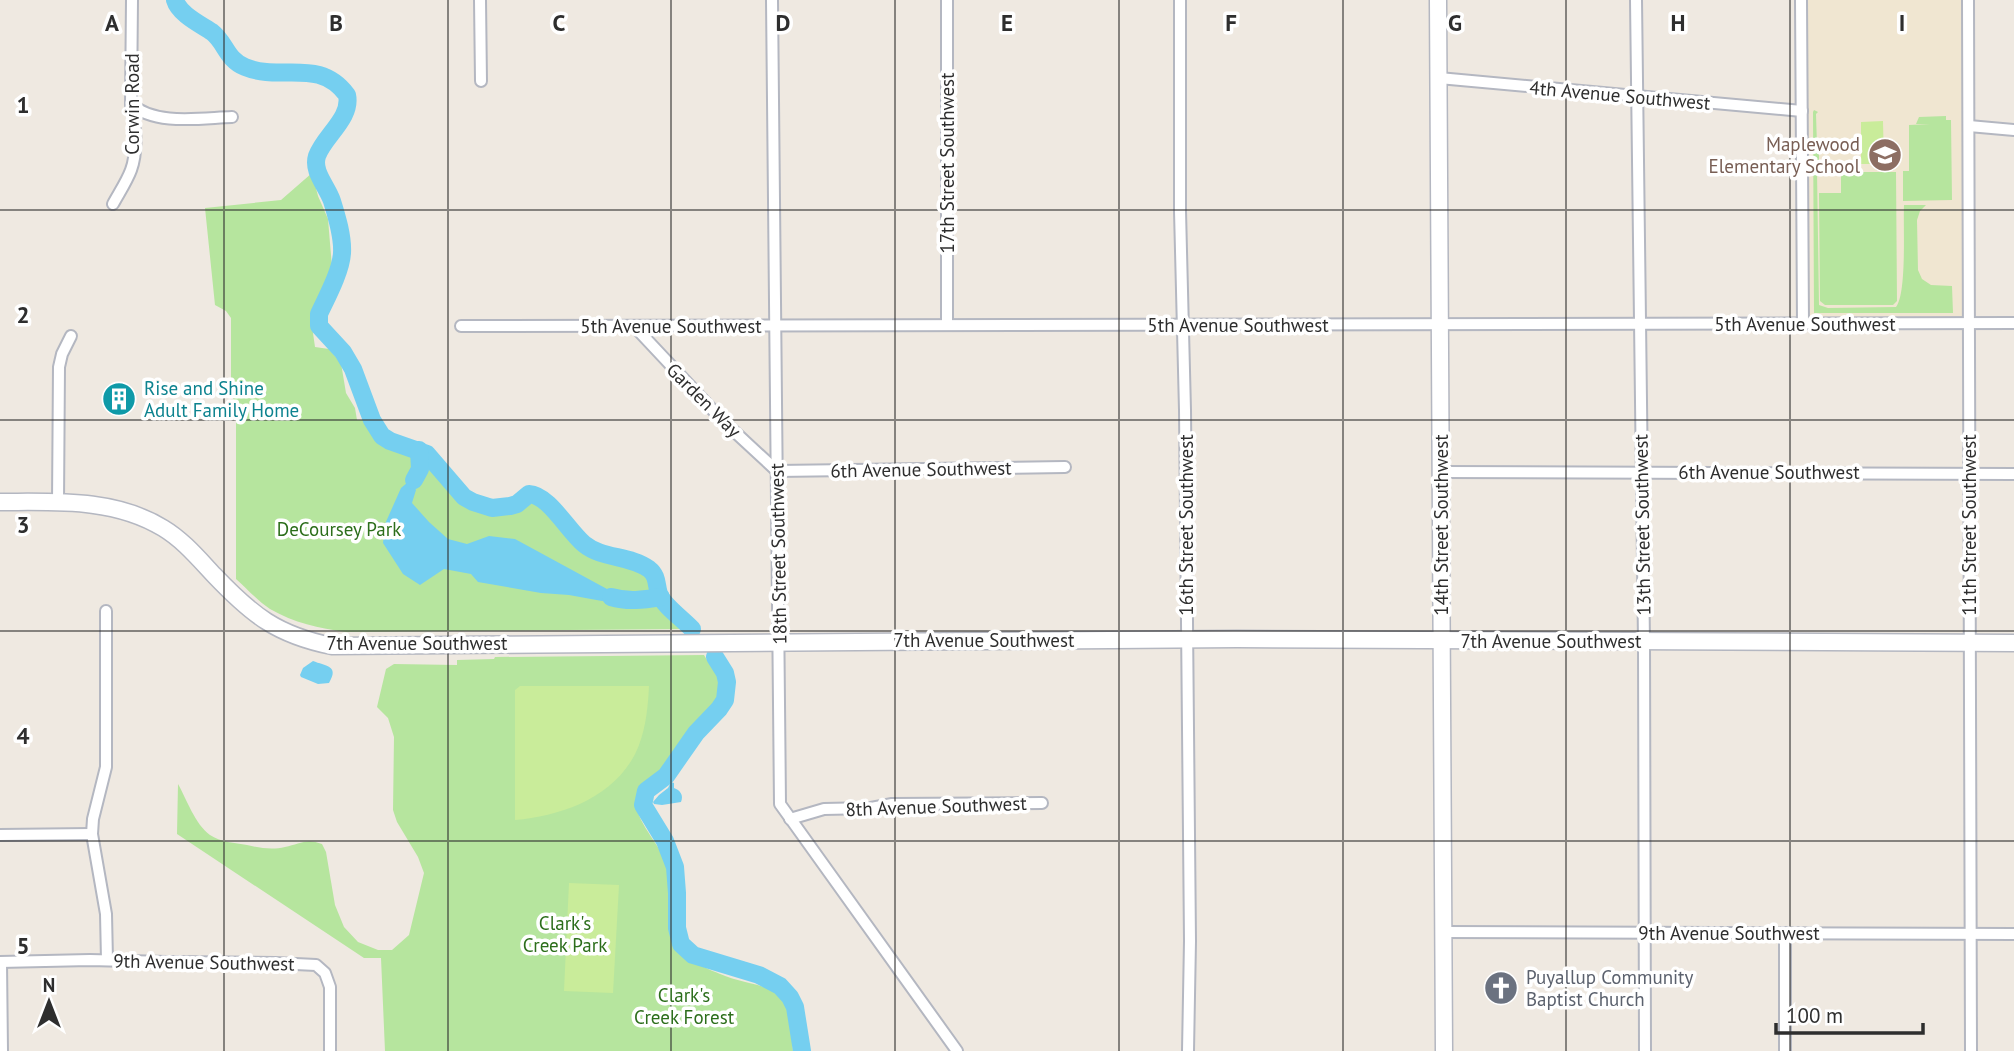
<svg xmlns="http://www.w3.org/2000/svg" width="2014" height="1051" viewBox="0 0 2014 1051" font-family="'PT Sans',sans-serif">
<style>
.education{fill:#f0e6d1}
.green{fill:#b6e59e}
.pitch{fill:#c9ec9a}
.water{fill:#75cff0}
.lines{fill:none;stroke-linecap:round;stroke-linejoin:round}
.river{stroke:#75cff0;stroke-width:18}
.street-casing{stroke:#b4b7c1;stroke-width:14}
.secondary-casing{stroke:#b4b7c1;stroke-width:19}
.street{stroke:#fff;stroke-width:10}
.secondary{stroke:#fff;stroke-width:16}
.grid{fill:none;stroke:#2e2e2e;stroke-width:2;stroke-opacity:0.55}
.labels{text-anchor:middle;stroke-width:7;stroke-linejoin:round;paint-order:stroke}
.street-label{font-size:19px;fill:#2e2e2e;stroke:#fff}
.education-label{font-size:19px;fill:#785e54;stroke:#fff;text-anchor:end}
.culture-label{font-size:19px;fill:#0d838f;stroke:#fff;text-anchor:start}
.park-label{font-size:19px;fill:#2c6e1b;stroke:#fff}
.worship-label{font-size:19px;fill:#5b616d;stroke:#fff;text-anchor:start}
.grid-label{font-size:23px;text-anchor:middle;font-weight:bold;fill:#2e2e2e;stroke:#fff;stroke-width:7;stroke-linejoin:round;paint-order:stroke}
</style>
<rect width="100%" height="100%" fill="#efe9e1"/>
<polygon class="education" points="1801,0 1968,0 1970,323 1803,324"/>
<g class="green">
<path d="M1814,110L1818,112L1816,114L1817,146L1819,147V169L1817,171L1819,305L1828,308L1896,307C1907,293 1903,226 1904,205H1926L1920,211L1917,220L1918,270L1922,279L1931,285L1952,286L1953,313H1814L1813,112Z"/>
<polygon points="1946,116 1946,120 1951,120 1952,200 1903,201 1903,171 1909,171 1909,125 1930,124 1916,124 1919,117"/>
<polygon points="1841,172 1896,172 1897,301 1893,305 1825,305 1820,301 1819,193 1841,193"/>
<path d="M312,173L318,196L328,219L332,267L311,319L315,347L329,349L341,363L346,393L355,408L357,420H372C385,448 403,440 425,453C454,470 457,512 501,508C513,506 521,502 529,494C550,496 568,531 584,544C602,559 630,555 649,569C657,576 656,585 659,594C664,607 683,619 692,629L346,632C319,628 294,623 270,609C258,601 247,589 236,579V418L231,380V318L226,311L215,305L205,208L281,200Z"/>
<path d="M704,655C710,666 720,674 721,687C722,690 722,695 720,698C717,707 707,714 700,722C686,738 678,759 663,774C653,784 635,786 636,803C638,826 663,847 669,870C676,898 662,936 686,956C696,965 722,975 734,979C753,985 775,985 785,1004C792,1018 791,1035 793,1051H385L381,958H364L177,834L178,784C187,800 195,824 210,835C220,842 235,843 247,845C260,848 272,850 285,847C299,844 307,838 322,844L326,852L335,905L344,927L358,942L378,950H392L409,935L424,873L418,857L397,822L393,810L394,737L388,718L377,707L386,669L394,664L457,665V660L494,659L495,657Z"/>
</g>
<g class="pitch">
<polygon points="1883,121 1884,164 1861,164 1861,122"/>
<path d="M520,686H649C648,706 646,727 639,745C620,795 564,816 515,820V690Z"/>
<polygon points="569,883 619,885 613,993 564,991"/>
</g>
<g class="water">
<polygon points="414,480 414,486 416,490 412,503 429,522 448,539 467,544 489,536 515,539 607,589 610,593 611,597 608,600 602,601 569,595 541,593 478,582 471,574 444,569 420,585 403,574 383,543 385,524 401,488 408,482"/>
<path d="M313,661C325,666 340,665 329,683L318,684L301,677L300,675L303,668Z"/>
<path d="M671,782L674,783V788C680,790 684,795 681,802L662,805L654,804L653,802L659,795L668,788Z"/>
</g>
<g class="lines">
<g class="river">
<path d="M175,0C179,14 200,24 212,32C226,43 226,59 245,67C281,82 319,57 347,95C352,118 324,136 317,156C312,172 327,186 332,201C337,217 343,237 342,253C341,271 327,297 319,314V326L343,352L353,369L372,420L382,436L390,441L427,454L464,497L473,502L492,508L510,506L517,504L529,494C549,495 568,531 584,544C602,559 630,555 649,569C658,576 656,585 659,594C663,605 684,620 692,629"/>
<polyline points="414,480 420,469 419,450"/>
<path d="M611,597C628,602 643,600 661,597"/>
<polyline points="715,657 725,673 727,682 725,700 719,709 696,733 666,776 646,791 643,805 665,841 675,867 677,893 677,928 681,944 693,955 759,975 780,986 790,997 795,1007 802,1051"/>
</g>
<g class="street-casing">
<g id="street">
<polyline points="480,0 481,81"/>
<polyline points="772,0 780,804 957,1051"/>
<polyline points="947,0 947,325"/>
<polyline points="1180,0 1180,211 1185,410 1190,941 1188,1051"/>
<polyline points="1636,0 1644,642 1645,1051"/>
<polyline points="1801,0 1803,324"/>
<polyline points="1968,0 1971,1051"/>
<polyline points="1439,78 1802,111"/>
<path d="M131,104C155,126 201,118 232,117"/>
<polyline points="1969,126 2014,130"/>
<path d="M113,204C119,193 127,181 131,170C138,151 135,123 131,104L132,0"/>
<polyline points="461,326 2014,323"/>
<polyline points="634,326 723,421 777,471 1065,467"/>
<polyline points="1441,472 2014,474"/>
<polyline points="58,502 59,367 62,354 71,336"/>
<polyline points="106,611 106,767 93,819 92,834 106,914 107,960"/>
<polyline points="790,819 824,809 871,808 892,804 1042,803"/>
<polyline points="0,835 92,834"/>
<polyline points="1443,932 2014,934"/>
<polyline points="0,962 90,960 166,962 275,963 316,965 325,973 330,987 330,1051"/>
<polyline points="1,962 2,1051"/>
<polyline points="1785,1051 1785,933"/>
</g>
</g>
<g class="secondary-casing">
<g id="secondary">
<polyline points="1438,0 1444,1051"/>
<path d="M0,502C55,502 114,498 163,528C183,540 198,558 214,575C252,615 277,635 332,646L1237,639L2014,643"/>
</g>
</g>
<use href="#street" class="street"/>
<use href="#secondary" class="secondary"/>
</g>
<path class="grid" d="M224,0V1051M448,0V1051M671,0V1051M895,0V1051M1119,0V1051M1343,0V1051M1566,0V1051M1790,0V1051M0,210H2014M0,420H2014M0,631H2014M0,841H2014"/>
<defs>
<g id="school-disc" transform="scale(1.75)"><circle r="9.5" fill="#8d6e63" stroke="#fff"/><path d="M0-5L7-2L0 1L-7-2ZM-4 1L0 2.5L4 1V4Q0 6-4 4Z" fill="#fff"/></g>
<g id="building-disc" transform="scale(1.75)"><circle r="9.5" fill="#0f9aa8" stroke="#fff"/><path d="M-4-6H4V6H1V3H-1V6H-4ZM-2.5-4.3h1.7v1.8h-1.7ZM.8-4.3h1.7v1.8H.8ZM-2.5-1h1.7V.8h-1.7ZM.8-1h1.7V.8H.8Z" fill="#fff"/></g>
<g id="church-disc" transform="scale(1.75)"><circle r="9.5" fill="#6b7280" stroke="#fff"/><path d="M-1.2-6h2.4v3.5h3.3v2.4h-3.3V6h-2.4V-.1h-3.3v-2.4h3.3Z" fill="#fff"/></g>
</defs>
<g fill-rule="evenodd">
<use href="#school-disc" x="1885" y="155"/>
<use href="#building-disc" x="119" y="399"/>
<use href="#church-disc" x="1501" y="988"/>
</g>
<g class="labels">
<g class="street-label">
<text transform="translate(1620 95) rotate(5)" y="7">4th Avenue Southwest</text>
<text transform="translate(132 104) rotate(-90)" y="7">Corwin Road</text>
<text transform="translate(947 163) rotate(-90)" y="7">17th Street Southwest</text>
<text x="1805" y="331">5th Avenue Southwest</text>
<text x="1238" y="332">5th Avenue Southwest</text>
<text x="671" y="333">5th Avenue Southwest</text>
<text transform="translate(704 400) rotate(45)" y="7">Garden Way</text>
<text transform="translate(921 469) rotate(-1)" y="7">6th Avenue Southwest</text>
<text x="1769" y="479">6th Avenue Southwest</text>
<text transform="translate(1186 525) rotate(-90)" y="7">16th Street Southwest</text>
<text transform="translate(1441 525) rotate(-90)" y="7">14th Street Southwest</text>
<text transform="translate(1642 525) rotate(-91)" y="7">13th Street Southwest</text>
<text transform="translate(1969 525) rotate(-90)" y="7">11th Street Southwest</text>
<text transform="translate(778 554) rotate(-91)" y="7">18th Street Southwest</text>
<text x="984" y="647">7th Avenue Southwest</text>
<text x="1551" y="648">7th Avenue Southwest</text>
<text x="417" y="650">7th Avenue Southwest</text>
<text transform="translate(936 806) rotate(-2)" y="7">8th Avenue Southwest</text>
<text x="1729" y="940">9th Avenue Southwest</text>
<text transform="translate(204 962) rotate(1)" y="7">9th Avenue Southwest</text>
</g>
<g class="education-label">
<text x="1860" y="151">Maplewood<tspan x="1860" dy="22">Elementary School</tspan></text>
</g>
<g class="culture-label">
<text x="144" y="395">Rise and Shine<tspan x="144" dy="22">Adult Family Home</tspan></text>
</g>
<g class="park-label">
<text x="339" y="536">DeCoursey Park</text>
<text x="565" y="930">Clark's<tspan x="565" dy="22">Creek Park</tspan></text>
<text x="684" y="1002">Clark's<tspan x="684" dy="22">Creek Forest</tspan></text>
</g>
<g class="worship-label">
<text x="1526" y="984">Puyallup Community<tspan x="1526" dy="22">Baptist Church</tspan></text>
</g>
</g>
<g class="grid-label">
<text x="112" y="31">A</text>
<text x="336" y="31">B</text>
<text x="559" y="31">C</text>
<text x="783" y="31">D</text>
<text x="1007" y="31">E</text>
<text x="1231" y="31">F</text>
<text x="1455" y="31">G</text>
<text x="1678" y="31">H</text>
<text x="1902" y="31">I</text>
<text x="23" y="113">1</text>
<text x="23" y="323">2</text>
<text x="23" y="533">3</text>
<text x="23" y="744">4</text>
<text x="23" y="954">5</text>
</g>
<g transform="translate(49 1002)" stroke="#ffffff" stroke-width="5" paint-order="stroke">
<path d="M0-5L12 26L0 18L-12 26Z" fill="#2e2e2e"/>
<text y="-10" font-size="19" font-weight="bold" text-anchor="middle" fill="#2e2e2e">N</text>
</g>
<path d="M1776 1023v10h147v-10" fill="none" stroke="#2e2e2e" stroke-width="3.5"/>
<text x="1786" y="1023" font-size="21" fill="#2e2e2e" stroke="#ffffff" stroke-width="5" paint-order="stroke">100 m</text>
</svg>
